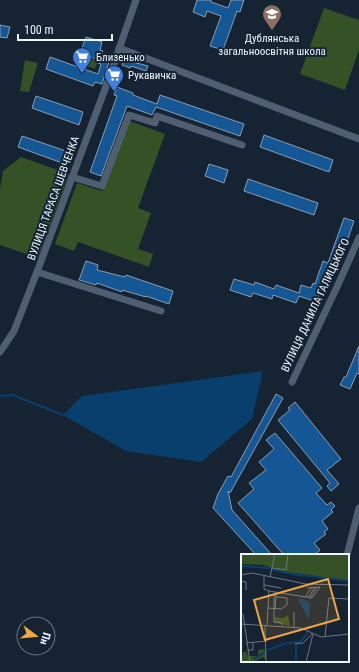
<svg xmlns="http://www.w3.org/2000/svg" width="359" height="672" viewBox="0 0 359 672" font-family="'Roboto Condensed',sans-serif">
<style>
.green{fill:#345225}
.water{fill:#093f6d}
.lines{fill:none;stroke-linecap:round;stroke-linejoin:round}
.stream{stroke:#093f6d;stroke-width:2}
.building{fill:#155694;stroke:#8b9db0}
.minor{stroke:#4f5f71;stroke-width:7}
.labels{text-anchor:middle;stroke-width:4;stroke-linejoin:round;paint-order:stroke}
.poi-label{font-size:11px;fill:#eef6fe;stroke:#152332;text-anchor:start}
.street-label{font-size:11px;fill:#eef6fe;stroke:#152332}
.inset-river{fill:none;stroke:#093f6d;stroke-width:2}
.inset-road{fill:none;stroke:#6c7784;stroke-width:1}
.view{fill:#f1a63f;fill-opacity:0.15;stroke:#f1a63f;stroke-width:2}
.inset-edge{fill:none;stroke:#eef6fe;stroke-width:2}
</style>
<rect width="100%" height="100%" fill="#152332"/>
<g class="green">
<polygon points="324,8 359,20 359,50 345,90 300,74"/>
<polygon points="80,55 98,61 95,69 77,63"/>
<polygon points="25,60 38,63 29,92 20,91"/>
<polygon points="127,120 165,134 138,208 151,213 138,249 153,254 149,267 78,242 74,251 55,244 77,183 102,191"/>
<polygon points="21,157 69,174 38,258 0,245 0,189 3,171"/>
</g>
<polygon class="water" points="263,371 252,419 201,462 126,451 63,415 82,396"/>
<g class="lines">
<polyline class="stream" points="0,396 13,395 63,415"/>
</g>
<g class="building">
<polygon points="197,0 211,0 211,2 228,8 231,0 244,0 240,12 237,11 223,50 210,46 221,16 207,11 205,17 193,12"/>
<polygon points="0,25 10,27 7,38 0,37"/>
<polygon points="86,37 102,42 100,50 103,51 101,55 107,58 106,61 109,62 102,84 95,82 93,86 46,69 50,57 98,74 101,64 98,63 99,60 80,53"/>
<polygon points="124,61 129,62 129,61 148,66 146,71 131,66 130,68 122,65"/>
<polygon points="117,87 133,93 133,95 157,104 160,95 244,124 240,136 156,107 152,115 127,106 101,176 90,172 117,96 114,95"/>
<polygon points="36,96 83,112 79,125 32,108"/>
<polygon points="264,135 333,160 329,172 260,147"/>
<polygon points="22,136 69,152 65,164 18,147"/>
<polygon points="209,164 228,170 224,183 205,176"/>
<polygon points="248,179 318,203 314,215 244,191"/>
<polygon points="344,218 354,221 338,267 335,265 327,287 323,286 317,302 299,296 296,303 273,295 272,299 253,293 251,297 230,290 234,279 254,285 255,282 274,289 276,285 299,293 301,285 311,288 313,283 315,284 323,261 328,263"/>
<polygon points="86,261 98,265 97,270 125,277 126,275 173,291 169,304 146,296 146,297 122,290 122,292 97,283 96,285 79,280"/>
<polygon points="359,346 359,374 357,373 350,389 340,385 344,377 346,377"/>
<polygon points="276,394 283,398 230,493 228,491 232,510 272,555 256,555 213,508 218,494 228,476 231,477"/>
<polygon points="295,402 341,459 327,470 339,484 331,491 327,486 330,483 278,420 290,410 288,408"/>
<polygon points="275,433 322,488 316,493 327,505 331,502 335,506 331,510 333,512 322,521 328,529 324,532 326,534 314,543 320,550 314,555 284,555 238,503 254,489 249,483 266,470 259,462 274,449 266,440"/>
</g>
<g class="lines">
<g class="minor">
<polyline points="119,48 359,139"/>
<polyline points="72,177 102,186 129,115 155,123 157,116 242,145"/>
<polyline points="37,272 161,311"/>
<polyline points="0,352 14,331 37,272 108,81 136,0"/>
<polyline points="292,382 337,287 359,238"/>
<polyline points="347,555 359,508"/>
</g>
</g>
<defs>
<g id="university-pin" transform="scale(1)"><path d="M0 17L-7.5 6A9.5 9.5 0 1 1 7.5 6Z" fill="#8d6e63" stroke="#152332"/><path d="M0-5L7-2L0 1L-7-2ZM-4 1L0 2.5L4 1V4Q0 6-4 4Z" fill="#fff"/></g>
<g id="supermarket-pin" transform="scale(1)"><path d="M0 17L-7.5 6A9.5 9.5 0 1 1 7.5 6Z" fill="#3f7fe0" stroke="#152332"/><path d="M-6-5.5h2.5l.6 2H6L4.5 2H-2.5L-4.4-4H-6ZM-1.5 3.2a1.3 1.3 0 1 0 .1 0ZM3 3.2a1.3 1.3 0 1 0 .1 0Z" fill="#fff"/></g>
</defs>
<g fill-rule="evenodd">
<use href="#university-pin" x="272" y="14"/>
<use href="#supermarket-pin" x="82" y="57"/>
<use href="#supermarket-pin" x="114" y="75"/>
</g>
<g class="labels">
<g class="poi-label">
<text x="272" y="42" text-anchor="middle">Дублянська<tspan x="272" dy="13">загальноосвітня школа</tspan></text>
<text x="96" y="61">Близенько</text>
<text x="128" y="79">Рукавичка</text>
</g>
<g class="street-label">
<text transform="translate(53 198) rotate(-70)" y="4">ВУЛИЦЯ ТАРАСА ШЕВЧЕНКА</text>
<text transform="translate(315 305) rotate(-65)" y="4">ВУЛИЦЯ ДАНИЛА ГАЛИЦЬКОГО</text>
</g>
</g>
<g transform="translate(241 554)">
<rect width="108" height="108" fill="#152332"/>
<path d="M47,61L49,72L33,68L34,63L42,64ZM22,95L25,98V105L22,103L13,108H0L2,98H6L7,102H17V96Z" fill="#345225"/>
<path d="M0,0H108V27L38,17L23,11L0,10Z" fill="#345225"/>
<path d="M57,45H62L69,49L68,66Z" fill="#093f6d"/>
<path class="inset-river" d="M0,14L2,12L29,14M30,15L51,20L108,27M46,89L59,88L67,79M55,91V108M27,96L45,89M13,105L26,97"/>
<path class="inset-road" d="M31,14L45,16L47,0M0,21L11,19L65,30L108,31M23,22V35L28,37L71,44L79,33L66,34M29,23L34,0M0,27L5,28V36M23,31L40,34M33,40V68L41,69V72M64,43L71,33M67,44L74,33M69,44L76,33M27,54L40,55L46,51V44L36,43L33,38M34,55L35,42M2,60L9,108M0,70L60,74L80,83L108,80M24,71L25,108M26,71L28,37M53,73V58M84,83L88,44L108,45M5,89L26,87M54,90L62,89L71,80M6,96H12V88M65,108L72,80"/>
<path class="view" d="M87,25L98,65L24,86L13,46Z"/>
<rect width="108" height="108" class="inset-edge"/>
</g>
<g transform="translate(36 636) rotate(106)"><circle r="19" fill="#152332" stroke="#6c7784"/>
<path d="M0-3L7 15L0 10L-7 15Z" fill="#f1a63f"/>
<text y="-6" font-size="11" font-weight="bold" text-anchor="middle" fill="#eef6fe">Пн</text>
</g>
<path d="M18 34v6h94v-6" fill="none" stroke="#eef6fe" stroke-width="2"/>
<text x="24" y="34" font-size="12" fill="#eef6fe" stroke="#152332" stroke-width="3" paint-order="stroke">100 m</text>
</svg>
